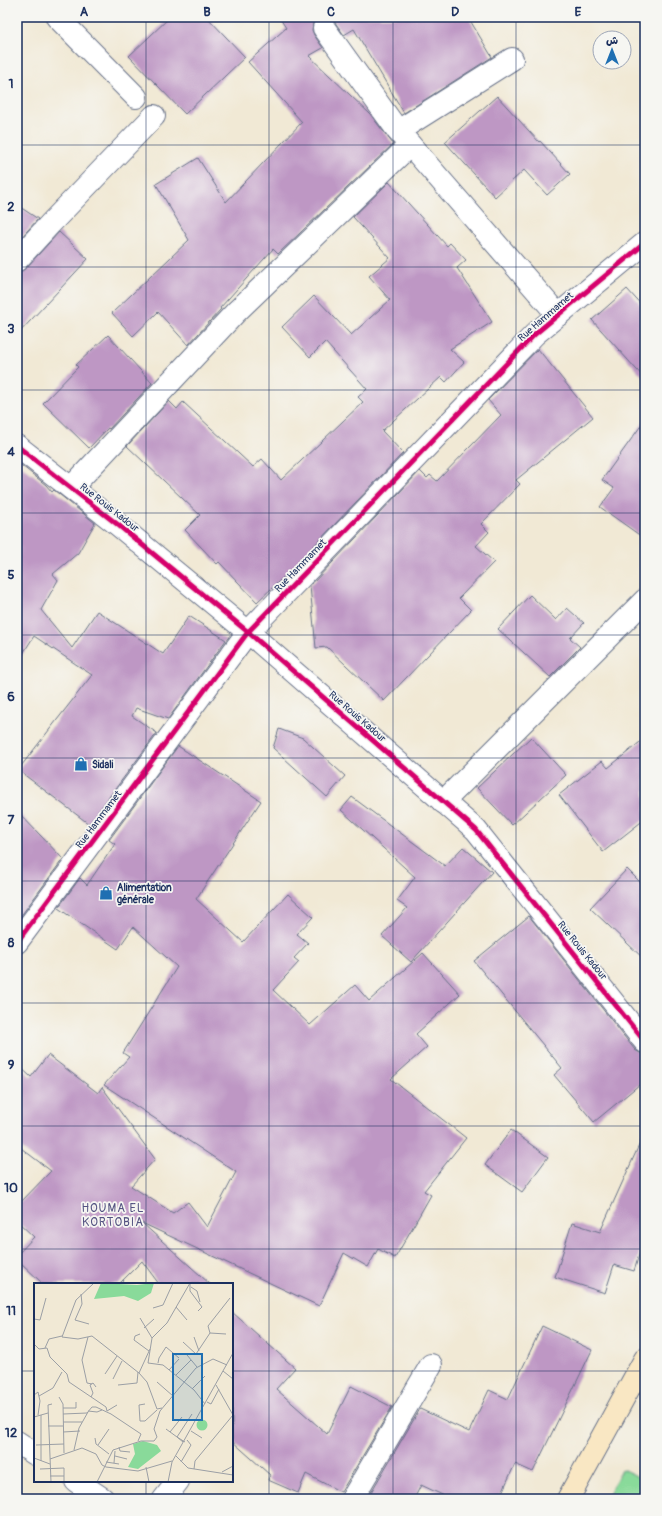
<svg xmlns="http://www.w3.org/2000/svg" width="662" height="1516" viewBox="0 0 662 1516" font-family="Pangolin,'Playpen Sans Arabic',sans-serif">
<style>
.green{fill:#89da9a;stroke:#52847c}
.building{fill:#be97c4}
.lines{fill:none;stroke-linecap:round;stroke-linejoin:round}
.minor-casing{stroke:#667088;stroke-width:24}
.secondary-casing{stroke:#667088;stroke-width:24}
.minor{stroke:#fff;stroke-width:22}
.secondary{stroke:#f9e7c3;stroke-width:22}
.cycleway-casing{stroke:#f6f6f2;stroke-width:8}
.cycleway{stroke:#d6006c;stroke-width:5}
.grid{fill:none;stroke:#1b2f5e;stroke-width:1;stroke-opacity:0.55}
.labels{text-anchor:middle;stroke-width:3.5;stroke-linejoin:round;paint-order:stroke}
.street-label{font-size:10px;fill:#1b2f5e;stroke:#f6f6f2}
.poi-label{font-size:10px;font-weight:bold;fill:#1b2f5e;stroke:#f6f6f2;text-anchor:start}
.quarter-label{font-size:12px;letter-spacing:1px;fill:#545382;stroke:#f6f6f2}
.inset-road{fill:none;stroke:#9b9fa5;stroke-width:1}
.view{fill:#1f6fb2;fill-opacity:0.15;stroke:#1f6fb2;stroke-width:2}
.inset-edge{fill:none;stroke:#1b2f5e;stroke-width:2}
.neatline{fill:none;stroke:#1b2f5e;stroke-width:1.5}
.grid-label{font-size:13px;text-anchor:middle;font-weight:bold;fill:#1b2f5e}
</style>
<rect width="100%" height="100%" fill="#f6f6f2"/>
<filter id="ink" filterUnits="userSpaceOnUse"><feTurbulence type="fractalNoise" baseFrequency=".025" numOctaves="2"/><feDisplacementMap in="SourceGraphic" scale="8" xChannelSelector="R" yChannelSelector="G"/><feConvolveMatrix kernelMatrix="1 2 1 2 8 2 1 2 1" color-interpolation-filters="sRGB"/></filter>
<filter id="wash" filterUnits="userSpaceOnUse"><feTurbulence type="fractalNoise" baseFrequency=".012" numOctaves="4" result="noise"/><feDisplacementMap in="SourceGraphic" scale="16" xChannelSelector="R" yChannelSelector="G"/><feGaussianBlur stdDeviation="0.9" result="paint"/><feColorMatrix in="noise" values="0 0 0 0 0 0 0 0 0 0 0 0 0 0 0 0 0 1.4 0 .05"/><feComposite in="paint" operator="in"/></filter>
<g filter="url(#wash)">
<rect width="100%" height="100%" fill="#f1e9d5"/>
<polygon class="green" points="622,1469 645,1480 645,1499 606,1499"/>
<g id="blocks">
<g class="building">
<polygon points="170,17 207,17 245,57 185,114 129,56"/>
<polygon points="279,17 319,17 313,23 312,30 314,35 323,48 309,56 370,114 393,144 278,254 273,249 220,308 221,309 188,345 158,312 133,336 112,313 189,240 156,184 198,158 226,202 302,122 248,62 286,28"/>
<polygon points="330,17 468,17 492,57 404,113 354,29 344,35 334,21"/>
<polygon points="497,96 539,142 540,141 570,174 547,195 524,170 495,197 445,142"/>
<polygon points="389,182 447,246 450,243 466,260 457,268 492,322 450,349 464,362 446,382 441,377 382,431 403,453 289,572 257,602 219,562 217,564 185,530 200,515 127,446 169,401 177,409 183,402 253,467 262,459 281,480 363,402 358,397 367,389 325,342 310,357 282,327 314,296 351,335 390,300 369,276 390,258 353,217"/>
<polygon points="17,205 38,219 17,242"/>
<polygon points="59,232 88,259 17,335 17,272 21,272 26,268"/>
<polygon points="627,289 645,309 645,379 592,320"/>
<polygon points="108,335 152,383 109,429 108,428 89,448 43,403 78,367 76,365"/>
<polygon points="538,349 593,417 516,480 520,484 481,524 489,532 476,546 494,562 459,598 471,610 384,701 327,647 316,648 310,586 420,471 427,478 430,475 437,481 501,415 488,400"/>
<polygon points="645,420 645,539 600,507 614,488 602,480"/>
<polygon points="17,462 46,485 52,492 54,490 95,523 78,553 53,574 58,580 41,610 72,648 97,611 163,654 189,616 226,640 168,719 136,708 132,716 157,733 89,824 18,770 92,675 34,636 17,663"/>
<polygon points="530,595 556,620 567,608 584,623 570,638 580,647 550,677 498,629"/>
<polygon points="279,729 303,738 345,776 327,797 273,748"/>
<polygon points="531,737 566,775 512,825 477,788"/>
<polygon points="645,738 645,819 603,852 559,795 602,761 608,768"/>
<polygon points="178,746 261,801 196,899 243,942 288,894 313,917 297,934 308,943 294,958 299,962 273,990 310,1025 355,985 369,1001 423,953 460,994 416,1034 427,1047 391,1079 466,1138 424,1191 431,1195 395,1258 378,1249 368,1267 344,1253 319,1306 142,1223 210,1284 159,1284 142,1261 119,1284 43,1284 17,1259 17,1255 34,1237 17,1221 17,1206 51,1171 17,1145 17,1064 31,1077 48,1055 98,1093 102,1087 155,1159 131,1186 173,1213 188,1202 207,1227 236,1172 104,1085 129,1057 123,1053 177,967 133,927 118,949 58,908 80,878 87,885 115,844 109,840"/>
<polygon points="352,797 445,866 463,847 492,872 411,962 382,936 407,908 397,901 415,877 341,810"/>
<polygon points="17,811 63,859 17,921"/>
<polygon points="627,869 645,887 645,960 590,908"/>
<polygon points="529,916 635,1050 640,1053 645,1054 645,1080 594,1122 554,1075 562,1068 474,961"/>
<polygon points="511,1130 548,1157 522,1192 485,1165"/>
<polygon points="645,1132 645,1236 634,1271 614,1265 605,1293 555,1277 572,1223 600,1232"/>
<polygon points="232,1312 295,1368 276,1389 327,1434 351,1386 392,1407 341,1492 306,1474 298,1493 268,1480 270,1475 232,1441"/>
<polygon points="542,1326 592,1350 533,1472 515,1464 499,1499 451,1499 421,1485 414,1499 367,1499 420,1409 469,1432 489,1390 508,1399"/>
</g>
</g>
</g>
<g filter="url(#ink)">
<use href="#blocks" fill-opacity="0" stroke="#667088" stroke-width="1"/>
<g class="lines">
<g class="minor-casing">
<g id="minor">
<polyline points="57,17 136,97"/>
<polyline points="324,28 398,131 558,315"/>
<polyline points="398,131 512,59"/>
<polyline points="17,260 50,224 154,116"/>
<polyline points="17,446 117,524 248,632 476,830 645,1042"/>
<polyline points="71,488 236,312 410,145"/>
<polyline points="443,802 645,600"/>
<polyline points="17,942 248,632 535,334 645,243"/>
<polyline points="17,1442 35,1454"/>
<polyline points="76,1481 103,1499"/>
<polyline points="164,1499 178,1481"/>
<polyline points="352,1499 431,1365"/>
</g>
</g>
<g class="secondary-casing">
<polyline id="secondary" points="568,1499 645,1359"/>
</g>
<use href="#minor" class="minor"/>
<use href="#secondary" class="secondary"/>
<g class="cycleway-casing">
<g id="cycleway">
<polyline points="17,446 117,524 248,632 476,830 645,1042"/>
<polyline points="17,942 248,632 535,334 645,243"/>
</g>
</g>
<use href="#cycleway" class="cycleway"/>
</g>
</g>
<path class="grid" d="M146,17V1284M269,17V1499M393,17V1499M516,17V1499M17,145H645M17,267H645M17,390H645M17,513H645M17,635H645M17,758H645M17,881H645M17,1003H645M17,1126H645M17,1249H645M17,1371H35M232,1371H645M146,1481V1499"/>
<defs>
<g id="shop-bare" transform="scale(1.08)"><path d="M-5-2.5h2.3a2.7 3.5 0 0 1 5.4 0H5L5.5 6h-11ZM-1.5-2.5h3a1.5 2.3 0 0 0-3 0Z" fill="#1f6fb2" stroke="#f6f6f2" stroke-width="2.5" paint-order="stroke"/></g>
</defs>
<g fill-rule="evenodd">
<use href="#shop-bare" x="81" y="764"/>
<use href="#shop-bare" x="106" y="893"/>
</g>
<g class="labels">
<g class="street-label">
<text transform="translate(545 316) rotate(-41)" y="4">Rue Hammamet</text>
<text transform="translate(110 507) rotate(38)" y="4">Rue Rouis Kadour</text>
<text transform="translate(300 565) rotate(-46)" y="4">Rue Hammamet</text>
<text transform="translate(358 716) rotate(41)" y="4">Rue Rouis Kadour</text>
<text transform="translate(98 819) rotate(-53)" y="4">Rue Hammamet</text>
<text transform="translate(583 950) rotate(51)" y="4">Rue Rouis Kadour</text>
</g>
<g class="poi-label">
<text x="92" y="768">Sidali</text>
<text x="117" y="891">Alimentation<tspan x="117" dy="12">générale</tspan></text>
</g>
<g class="quarter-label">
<text x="113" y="1212">HOUMA EL<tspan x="113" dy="14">KORTOBIA</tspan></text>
</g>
</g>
<g transform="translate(34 1283)">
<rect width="199" height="199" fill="#f1e9d5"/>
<path d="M67,0L103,2L120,0L117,10L104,18L90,13L60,16ZM162.5 142a5.5 5.5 0 1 1 11 0a5.5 5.5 0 1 1-11 0ZM109,158L123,162L127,168L104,186L94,184L101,171L99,161Z" fill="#89da9a"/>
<path class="inset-road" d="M60,0L42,17L28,54L44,56L58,53L105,90L116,66M156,0L133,40L118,55L114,80L129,82L160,107L171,121M156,1V8L168,24L164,28M157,4L163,8L166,19M47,11L48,21L41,37L55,41M142,24L153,37M119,25L129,22L139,0M106,35L118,55M0,36L6,37L12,15M110,45L120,36M106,51L101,53L100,57L115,68M192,51L176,50L174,43L196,15M54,54L48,77L53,100L58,101M160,54L165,68M149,59L162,71L176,50M0,61L5,66L13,65L16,74L33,91L35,99L72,124L73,128L83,122M11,65L15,56L28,53M153,72L163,84M124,80L125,75L132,64L145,75M135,87L145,76M189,88L199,96M105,90L113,99L123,126L128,125M71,91L83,73M142,92L157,77M79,96L88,78M123,99L139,113M84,102L103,100L104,89M182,102L199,132M158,106L171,93M0,112L4,109L6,118L4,132M5,113L19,105L28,89M25,114L29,121L30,170M57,114L59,110L56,102L59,100L62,104M173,119L177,121L185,106M111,121L105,122L106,138H111L123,127M29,125H42V119M54,128L63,129L68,127M29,131L53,130L58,124H62L77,131L107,151L104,158M7,132V178M0,134L14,130M29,139H48M14,143H29M132,146L143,154L158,131M157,148L168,155M29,149L46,148M136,149L148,134M61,155L62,161L75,171M149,159L143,154L151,159M2,162L30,161M64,162L75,146M85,164L86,168L96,169M40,167L45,145L54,129M81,173L93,176M142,173L154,185L199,192M0,175L16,181M16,176L48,165L62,171L68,182L72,184L104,188L138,178M72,179L85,181M147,179L157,162L153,157M80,180L81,168M112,184L115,199M6,186L30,185V199M160,186L161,178L199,132M188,189L199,183M16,193H30M17,199L14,122L18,121M63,199L79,167L107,158H120L123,154L120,146L126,128L162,85L179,76L193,82M134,199L138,179L199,70"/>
<path class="view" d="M139,71H168V137H139Z"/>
<rect width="199" height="199" class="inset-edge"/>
</g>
<rect width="662" height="1516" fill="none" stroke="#f6f6f2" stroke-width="44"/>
<g transform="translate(612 50)"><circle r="19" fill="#f6f6f2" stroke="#9ea6b7"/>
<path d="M0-3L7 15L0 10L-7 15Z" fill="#1f6fb2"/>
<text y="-6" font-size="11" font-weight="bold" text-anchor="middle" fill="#1b2f5e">ش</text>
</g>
<rect x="22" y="22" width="618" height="1472" class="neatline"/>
<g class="grid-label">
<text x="84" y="16">A</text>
<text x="207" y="16">B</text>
<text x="331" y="16">C</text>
<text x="455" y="16">D</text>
<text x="578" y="16">E</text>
<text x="11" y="88">1</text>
<text x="11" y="211">2</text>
<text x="11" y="333">3</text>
<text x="11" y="456">4</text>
<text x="11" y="579">5</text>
<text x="11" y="701">6</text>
<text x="11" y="824">7</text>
<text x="11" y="947">8</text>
<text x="11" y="1069">9</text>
<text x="11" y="1192">10</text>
<text x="11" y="1315">11</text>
<text x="11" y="1437">12</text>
</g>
</svg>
